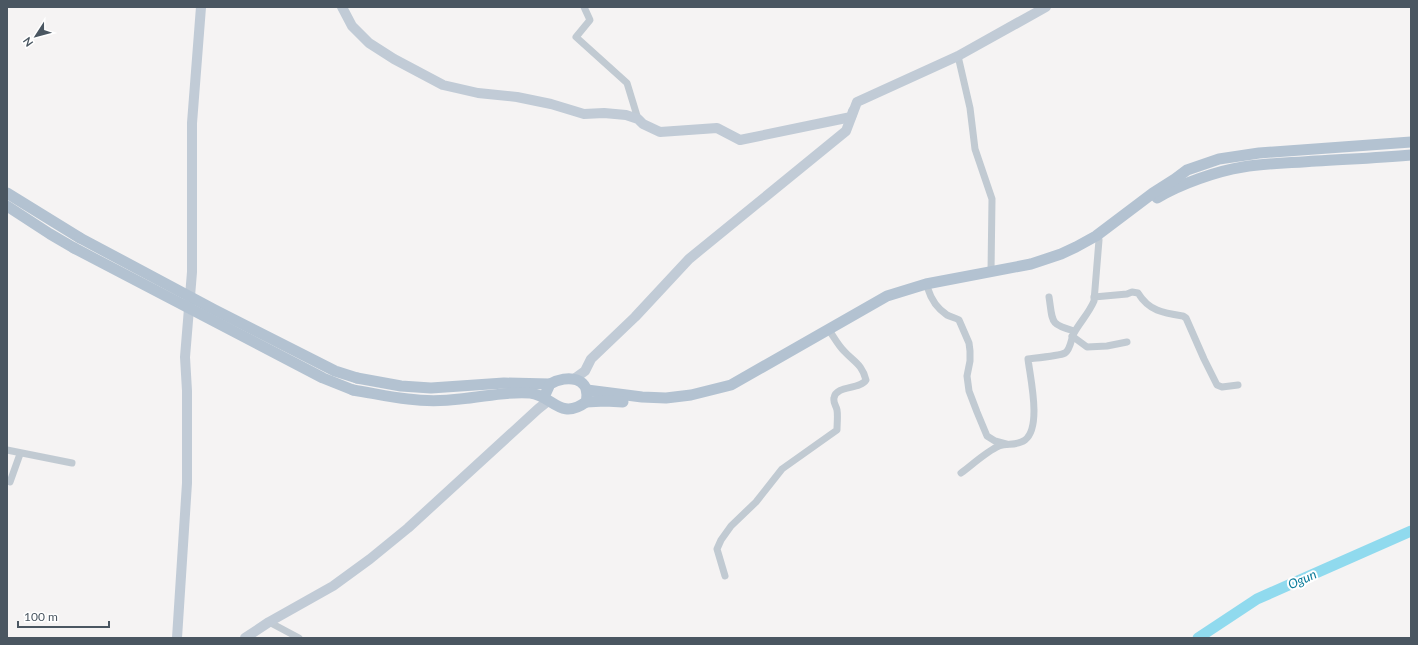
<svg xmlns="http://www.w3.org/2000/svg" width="1418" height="645" viewBox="0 0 1418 645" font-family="Lato,sans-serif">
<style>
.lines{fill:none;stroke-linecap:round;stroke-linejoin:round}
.river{stroke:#90daee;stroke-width:11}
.street{stroke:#c1cad2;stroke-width:7}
.secondary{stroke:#c1cbd6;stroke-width:10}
.primary{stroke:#b3c2d1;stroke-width:11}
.primary-bridge{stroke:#b3c2d1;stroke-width:11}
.labels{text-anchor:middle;stroke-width:4;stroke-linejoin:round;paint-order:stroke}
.water-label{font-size:13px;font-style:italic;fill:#0c7c9b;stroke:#fff}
</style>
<rect width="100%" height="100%" fill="#f5f3f3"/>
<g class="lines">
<polyline class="river" points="1198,638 1257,599 1411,531"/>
<g class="street">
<polyline points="584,7 590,20 576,37 627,83 638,119"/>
<polyline points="958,56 970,108 975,149 992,199 991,272"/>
<path d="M928,289C931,299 938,309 947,315C951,317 956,318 959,320L969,343L970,351V361L967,376L969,391L977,412L987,436L995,441L1006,444"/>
<path d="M1049,297C1053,322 1049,324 1074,331"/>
<path d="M1094,297L1127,294L1132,292L1138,293C1149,311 1163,313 1183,316L1186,318L1204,359L1217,385L1222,387L1238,385"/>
<polyline points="1072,336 1087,347 1107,346 1127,342"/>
<polyline points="7,450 72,463"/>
<path d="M961,473C972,465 987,451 999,446C1008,443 1017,446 1025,440C1042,427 1030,377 1028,359C1036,358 1059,356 1065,353C1071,349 1071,338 1074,333C1080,322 1089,313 1094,301L1099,240"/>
<polyline points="10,482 20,454"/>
<path d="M725,576L717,549L721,540L731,526L756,502L782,469L837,430C837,423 838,416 837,410C836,405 833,403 834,398C836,385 860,390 866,380C862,364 854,362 844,351C839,346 835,339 831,333"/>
<polyline points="269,622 299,638"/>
</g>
<g class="secondary">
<polyline points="342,7 352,26 369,43 394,59 443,85 478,93 517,97 551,104 584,114 604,113 626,115 638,119 643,124 660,132 717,128 740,140 851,117 853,111"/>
<polyline points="574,379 585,371 591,359 635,317 689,259 846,131 857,102 958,56 1046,7"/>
<polyline points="177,638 187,483 187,391 185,357 192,272 192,123 201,7"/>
<polyline points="245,638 269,622 333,586 370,559 408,528 538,409 548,401"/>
</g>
<g class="primary">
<polyline points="7,193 80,238"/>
<path d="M1157,198C1180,184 1217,171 1243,167C1267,163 1292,163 1316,161C1348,159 1379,158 1411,155"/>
<polyline points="7,206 50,234 74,248"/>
<polyline points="357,378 401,386 431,388 504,383 550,384"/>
<path d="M353,390C372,393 390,397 408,399C423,401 444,401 460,399C484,397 506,391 530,393C552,395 560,421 586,402C592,377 567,374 550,384L545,395L546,399"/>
<polyline points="587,390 642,397 666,398 691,395 731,385 887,296 926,284 1031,264 1061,254 1076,247 1096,236 1153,193 1175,179 1187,170 1219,159 1259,153 1411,142"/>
<polyline points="586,402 605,401 623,402"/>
</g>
<g class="primary-bridge">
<polyline points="80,238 215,310 335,371 357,378"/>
<polyline points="74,248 323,378 353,390"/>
</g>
</g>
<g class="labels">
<g class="water-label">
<text transform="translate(1302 579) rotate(-24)" y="5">Ogun</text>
</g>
</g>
<rect width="1418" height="645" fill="none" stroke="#4a5661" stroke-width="16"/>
<g transform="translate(36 36) rotate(234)" stroke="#ffffff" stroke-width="3" paint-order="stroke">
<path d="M0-3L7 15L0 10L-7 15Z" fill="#4a5661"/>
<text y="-6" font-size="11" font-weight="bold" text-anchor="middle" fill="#4a5661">N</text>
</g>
<path d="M18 621v6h91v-6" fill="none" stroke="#4a5661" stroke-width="2"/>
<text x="24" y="621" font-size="12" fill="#4a5661" stroke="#ffffff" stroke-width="3" paint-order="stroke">100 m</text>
</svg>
